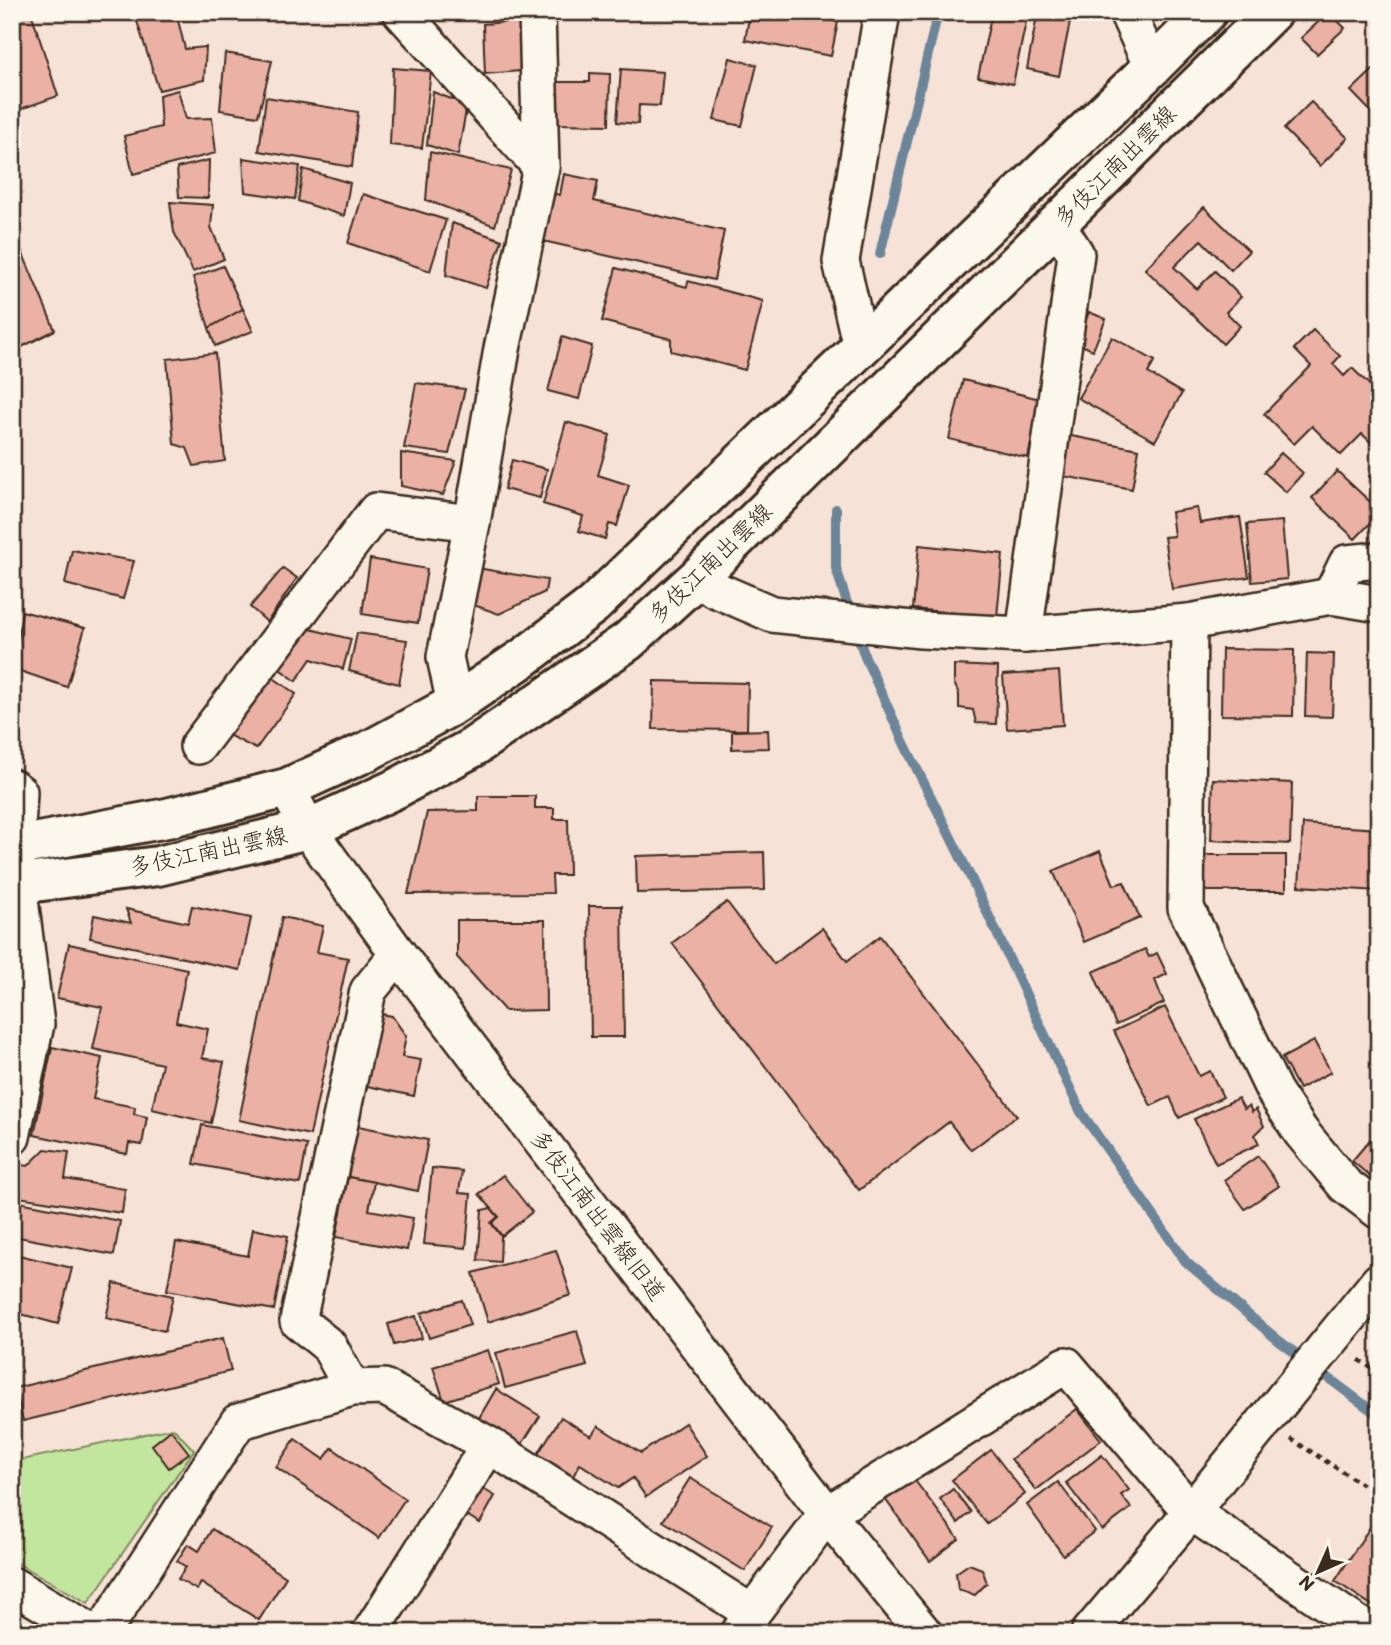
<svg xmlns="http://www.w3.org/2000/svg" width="1391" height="1645" viewBox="0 0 1391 1645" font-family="Itim,'Klee One',sans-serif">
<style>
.green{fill:#c3e69f;stroke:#7f885e;stroke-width:2}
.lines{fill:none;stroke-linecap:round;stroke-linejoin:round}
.stream{stroke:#6c8598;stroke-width:10}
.building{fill:#eab1a4;stroke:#3b2a1e;stroke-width:2}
.minor-casing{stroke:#3b2a1e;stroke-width:40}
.major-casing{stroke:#3b2a1e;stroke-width:44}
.path{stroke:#3b2a1e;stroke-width:4.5;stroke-dasharray:5 5;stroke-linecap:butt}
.minor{stroke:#fbf7ec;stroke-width:35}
.major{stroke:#fbf7ec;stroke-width:38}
.labels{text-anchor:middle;stroke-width:5;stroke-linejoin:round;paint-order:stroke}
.street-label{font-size:23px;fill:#3b2a1e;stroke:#fbf7ec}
</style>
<rect width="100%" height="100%" fill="#f6e2d6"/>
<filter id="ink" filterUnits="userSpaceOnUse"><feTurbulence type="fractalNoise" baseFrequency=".0143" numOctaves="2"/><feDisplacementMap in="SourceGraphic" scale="14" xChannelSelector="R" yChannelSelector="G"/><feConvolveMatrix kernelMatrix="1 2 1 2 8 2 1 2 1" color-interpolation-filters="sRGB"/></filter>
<g filter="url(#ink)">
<polygon class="green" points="173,1428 194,1450 88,1603 12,1560 12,1462"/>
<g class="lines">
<g class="stream">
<polyline points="880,254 938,12"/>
<polyline points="836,509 836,568 851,616"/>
<polyline points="856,630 865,657 904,743 971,878 1081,1112 1186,1262 1278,1340 1379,1416"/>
</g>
</g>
<g class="building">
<polygon points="31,12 58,96 12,112 12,19"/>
<polygon points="134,12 176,12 185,49 206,47 204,80 159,90"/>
<polygon points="750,12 784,12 838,22 831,56 745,40"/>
<polygon points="992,12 1028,12 1013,84 978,77"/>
<polygon points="1329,12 1345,28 1317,54 1301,38"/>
<polygon points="1037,16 1070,22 1059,76 1027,69"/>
<polygon points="519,21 520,71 485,74 483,24"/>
<polygon points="225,53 272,61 258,116 220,110"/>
<polygon points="730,58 757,65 742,126 714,120"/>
<polygon points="1377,66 1379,69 1379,120 1351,91"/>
<polygon points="393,68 431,71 422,148 390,145"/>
<polygon points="621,69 663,72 660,106 639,105 638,124 617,122"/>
<polygon points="590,73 610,74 609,125 557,124 557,82 590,82"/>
<polygon points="178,90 186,119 212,118 216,153 133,174 124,136 161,127 159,95"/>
<polygon points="433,92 467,105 458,155 427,145"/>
<polygon points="266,97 358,112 352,167 259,151"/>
<polygon points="1311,102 1348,138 1320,166 1284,129"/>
<polygon points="430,152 511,170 495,226 426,200"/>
<polygon points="243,158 300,166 295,199 245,192"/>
<polygon points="209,160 208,198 179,197 177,168"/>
<polygon points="303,169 350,183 344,216 298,201"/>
<polygon points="564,174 598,181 594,201 724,231 714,280 543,241 553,193 560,195"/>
<polygon points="363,194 446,220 430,271 348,243"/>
<polygon points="170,202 213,205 211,227 224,259 193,272 174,232"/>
<polygon points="1204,207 1249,251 1231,270 1201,240 1174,267 1197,289 1215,271 1241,297 1226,312 1240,326 1223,344 1145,269"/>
<polygon points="452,223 502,240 486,288 446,275"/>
<polygon points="12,228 55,330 12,352"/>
<polygon points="223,266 243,309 209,328 193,277"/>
<polygon points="616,268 687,287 688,281 763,301 745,370 671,351 671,339 602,321"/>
<polygon points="243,309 253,331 215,346 209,328"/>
<polygon points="1089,312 1106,319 1093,350 1076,343"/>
<polygon points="1313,330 1340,356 1333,364 1344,376 1352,368 1379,394 1379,450 1362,434 1341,455 1312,426 1294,444 1264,414 1311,366 1294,349"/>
<polygon points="562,337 592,346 579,399 548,391"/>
<polygon points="1112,337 1155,361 1148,373 1182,393 1155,441 1078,398"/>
<polygon points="215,353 225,461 194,466 187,448 174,444 167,359"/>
<polygon points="963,380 1040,399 1028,458 949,439"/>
<polygon points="416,383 465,389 449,454 404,448"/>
<polygon points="566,422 610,435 598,475 629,485 617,526 609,524 605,539 579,531 583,516 543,504"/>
<polygon points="1066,435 1139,449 1132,489 1058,475"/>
<polygon points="401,453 456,461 443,495 401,486"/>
<polygon points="1281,453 1303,473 1286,492 1264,472"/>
<polygon points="512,460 547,469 540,498 504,489"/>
<polygon points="1379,466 1379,486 1369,476"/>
<polygon points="1337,471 1379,510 1379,514 1355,539 1312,498"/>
<polygon points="1197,508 1200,523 1240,517 1249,577 1172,589 1164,537 1174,536 1171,512"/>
<polygon points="1282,521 1287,579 1252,582 1247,524"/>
<polygon points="919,545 1003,554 997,617 913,609"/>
<polygon points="72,550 134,561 123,599 65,584"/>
<polygon points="370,559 427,569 418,623 362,614"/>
<polygon points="283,568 297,578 267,622 250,607"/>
<polygon points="477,568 547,580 545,592 499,614 471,604"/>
<polygon points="22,611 85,628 67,687 14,669"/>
<polygon points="306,628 351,639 343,669 311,659 296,681 273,664"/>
<polygon points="357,633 407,640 399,684 349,671"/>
<polygon points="1222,649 1294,650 1293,716 1221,715"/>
<polygon points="1307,653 1334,654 1332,717 1305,716"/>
<polygon points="954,665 998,667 996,724 976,723 973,710 959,708 959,694 954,683"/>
<polygon points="1059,671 1063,725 1007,729 1003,675"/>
<polygon points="268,674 296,694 256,749 224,733"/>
<polygon points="654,681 748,683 747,730 653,729"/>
<polygon points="768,730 769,748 732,749 732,731"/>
<polygon points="1213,779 1292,783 1290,844 1211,840"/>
<polygon points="478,796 535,796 535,808 554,808 554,819 568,819 569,875 552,875 553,893 408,894 427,812 478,811"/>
<polygon points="1303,824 1379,829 1379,891 1299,886"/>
<polygon points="1100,851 1114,885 1124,882 1140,918 1084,942 1053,871"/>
<polygon points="764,852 765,890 637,893 636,856"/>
<polygon points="1202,855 1286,855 1286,891 1203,891"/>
<polygon points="727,902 774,964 822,928 847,961 880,936 1017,1116 971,1150 949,1122 859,1190 672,943"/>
<polygon points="192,906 251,918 240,970 90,938 94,915 131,923 126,909 188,923"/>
<polygon points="589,906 622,906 624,1037 591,1037"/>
<polygon points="282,917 323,926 317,952 348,958 310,1135 239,1120"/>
<polygon points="457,920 545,920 546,1010 505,1011 457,957"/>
<polygon points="69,944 187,969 176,1022 208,1029 202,1058 224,1062 211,1123 152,1109 162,1064 93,1049 102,1007 57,998"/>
<polygon points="1145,949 1149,957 1157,953 1167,974 1155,980 1164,1003 1116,1025 1093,972"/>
<polygon points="1165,1007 1199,1076 1210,1071 1223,1097 1179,1118 1170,1097 1151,1106 1114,1031"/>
<polygon points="381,1014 392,1016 406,1036 402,1057 421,1060 414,1096 367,1086"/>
<polygon points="1314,1041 1331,1072 1299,1089 1282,1058"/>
<polygon points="52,1047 102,1058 93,1099 135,1107 134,1114 147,1117 142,1145 129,1143 127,1154 34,1135"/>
<polygon points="1238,1098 1244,1109 1249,1106 1252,1112 1256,1109 1264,1126 1255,1135 1259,1144 1216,1164 1194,1119"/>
<polygon points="202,1125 307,1145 300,1184 194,1164"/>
<polygon points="358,1126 428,1140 418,1191 348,1177"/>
<polygon points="1379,1129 1379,1184 1352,1161"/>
<polygon points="45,1149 69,1152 65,1179 125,1189 122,1213 12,1196 16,1164 28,1166"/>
<polygon points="1258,1156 1279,1186 1245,1209 1224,1180"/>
<polygon points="432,1168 462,1171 459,1193 471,1194 466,1248 424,1244"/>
<polygon points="503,1175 532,1212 502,1236 492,1223 499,1217 479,1194"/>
<polygon points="348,1177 374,1182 369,1210 413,1218 407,1250 336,1237"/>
<polygon points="19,1202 120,1221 114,1255 13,1236"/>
<polygon points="491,1208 498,1217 491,1223 501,1236 500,1262 478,1260 482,1210"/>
<polygon points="253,1229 288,1236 274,1310 167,1290 176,1242 248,1256"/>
<polygon points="556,1250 571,1295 488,1322 473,1273"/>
<polygon points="19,1255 72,1268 58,1324 21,1314 16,1333 12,1332 12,1280"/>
<polygon points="114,1283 173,1296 165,1331 106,1318"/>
<polygon points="462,1300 470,1325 429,1338 421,1313"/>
<polygon points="416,1316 422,1338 394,1345 388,1324"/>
<polygon points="577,1331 587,1366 505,1388 496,1353"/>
<polygon points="223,1338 231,1371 23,1421 15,1388"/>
<polygon points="488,1350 499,1384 444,1401 433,1367"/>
<polygon points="496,1389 540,1416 522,1444 479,1418"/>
<polygon points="1077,1409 1101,1440 1036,1490 1011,1459"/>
<polygon points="561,1417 591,1436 598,1426 641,1453 685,1423 707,1456 646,1497 633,1478 618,1488 580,1464 573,1476 538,1454"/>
<polygon points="171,1430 189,1453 169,1468 152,1445"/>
<polygon points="295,1439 324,1459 332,1448 405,1499 379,1538 276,1467"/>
<polygon points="991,1450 1025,1494 987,1524 952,1480"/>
<polygon points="1102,1455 1129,1490 1121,1495 1131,1508 1102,1530 1066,1483"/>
<polygon points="690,1478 772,1527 745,1571 663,1521"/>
<polygon points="913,1478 959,1539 930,1561 885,1499"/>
<polygon points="1058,1482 1095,1531 1063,1555 1027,1505"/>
<polygon points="478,1486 495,1496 480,1523 463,1513"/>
<polygon points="953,1489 971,1512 958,1523 940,1499"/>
<polygon points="1378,1515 1379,1597 1373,1606 1335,1581"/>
<polygon points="212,1529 286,1577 259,1620 201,1583 197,1590 178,1579 186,1567 177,1561 188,1544 199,1551"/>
<polygon points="969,1564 982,1569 987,1583 975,1595 958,1589 956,1573"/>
</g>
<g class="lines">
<g class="minor-casing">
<g id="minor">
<polyline points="401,12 541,167"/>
<polyline points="1127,12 1152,67"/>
<polyline points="861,347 841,261 882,12"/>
<polyline points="698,577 714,589 772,614 921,630 1024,635 1189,622 1331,596 1379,604"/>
<polyline points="1331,596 1347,563 1379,560"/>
<polyline points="1189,622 1186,908 1274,1091 1301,1132 1345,1185 1379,1211"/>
<polyline points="1024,635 1076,254 1057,224"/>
<polyline points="455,704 445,657 472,523 502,349 541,167 537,12"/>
<polyline points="198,746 376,511 472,523"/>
<polyline points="12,787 19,792 16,847 18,884 36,1024 12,1137"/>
<polyline points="287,788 308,829 398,954 827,1514 924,1633"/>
<polyline points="352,1388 329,1346 298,1321 368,991 398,954"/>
<polyline points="12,1585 93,1633"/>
<polyline points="102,1633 238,1422 352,1388 384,1387 489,1445 752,1613"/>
<polyline points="370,1633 489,1445"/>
<polyline points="739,1633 752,1613 827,1514 1066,1365 1191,1512 1371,1633"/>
<polyline points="1089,1633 1191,1512 1379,1281"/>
</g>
</g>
<g class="major-casing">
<g id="major">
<polyline points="12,847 167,818 287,788 370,750 455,704 526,656 593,605 1152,67 1207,12"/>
<polyline points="12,885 158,866 308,829 395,789 472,748 628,641 698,577 1272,12"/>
</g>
</g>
<g class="path">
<polyline points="1359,1360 1379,1373"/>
<polyline points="1291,1439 1379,1495"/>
</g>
<use href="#minor" class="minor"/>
<use href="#major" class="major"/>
</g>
</g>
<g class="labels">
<g class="street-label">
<text transform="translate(1115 166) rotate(-45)" y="8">多伎江南出雲線</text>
<text transform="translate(710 563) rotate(-44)" y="8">多伎江南出雲線</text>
<text transform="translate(208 851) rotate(-12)" y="8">多伎江南出雲線</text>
<text transform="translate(598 1215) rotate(53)" y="8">多伎江南出雲線旧道</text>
</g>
</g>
<rect width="1391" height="1645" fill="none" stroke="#fbf7ec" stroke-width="42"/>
<rect x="21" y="21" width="1349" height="1603" fill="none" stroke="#3b2a1e" stroke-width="2.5" filter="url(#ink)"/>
<g transform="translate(1318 1572) rotate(225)" stroke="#fbf7ec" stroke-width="5" paint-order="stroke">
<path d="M0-5L12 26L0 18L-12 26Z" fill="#3b2a1e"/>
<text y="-10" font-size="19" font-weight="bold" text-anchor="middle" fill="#3b2a1e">N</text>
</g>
</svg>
